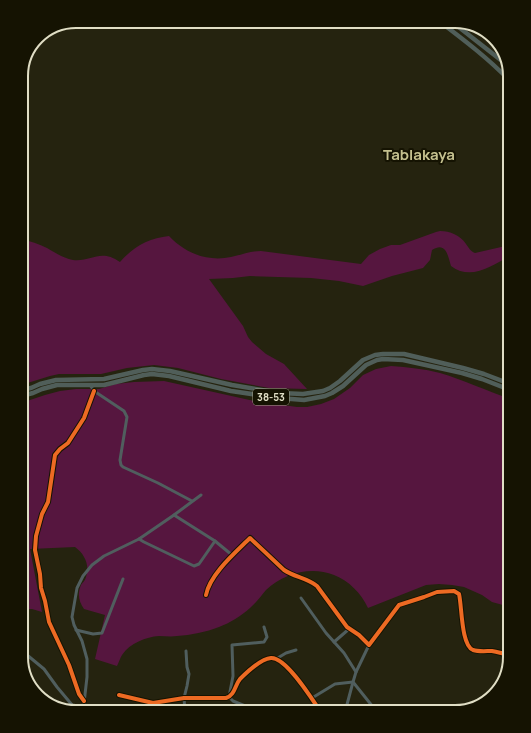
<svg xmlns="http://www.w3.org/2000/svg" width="531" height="733" viewBox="0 0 531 733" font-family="Manrope,sans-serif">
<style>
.green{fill:#56163f}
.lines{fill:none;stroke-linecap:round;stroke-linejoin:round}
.minor{stroke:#505e5e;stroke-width:3}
.primary{stroke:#505e59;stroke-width:4.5}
.cycleway-casing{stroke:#151302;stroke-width:6}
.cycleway{stroke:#ed6a23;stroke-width:4}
.labels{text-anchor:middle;stroke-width:4;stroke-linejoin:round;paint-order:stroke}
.shield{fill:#151302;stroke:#a3a18a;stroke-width:1}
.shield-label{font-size:10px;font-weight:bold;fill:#e0dec5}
.district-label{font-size:15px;font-weight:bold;fill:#c5c18f;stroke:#151302}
.rim{fill:none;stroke:#e0dec5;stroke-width:2}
</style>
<rect width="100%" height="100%" fill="#25230f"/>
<g class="green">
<path d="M440,231C450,231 460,235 466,244C469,248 470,251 475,253L510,245V256C491,266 471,281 451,266C448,256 446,241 432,250L430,260L423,268L392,276L363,286L339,281L311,278L250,276L233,278L209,279L243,326L248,337L252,342L266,354L284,364L307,389L269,388L221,379L178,368L154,365L127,368L101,374H59L50,376L21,385V239C30,241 39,244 47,248C56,253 63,258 73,260C92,262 100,248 120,262C133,247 149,238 169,236C185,253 207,262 231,257C241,255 250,251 261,251L361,264L369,255L380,249L391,245H400L436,232Z"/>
<path d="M391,366C408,367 424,369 440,373C464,380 487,391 510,399V607L492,602L482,595L464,587L452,585L439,584L426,585L368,608C361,593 349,581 334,575C311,566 284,573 266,590C261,596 256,603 250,608C241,616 230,623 219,627C206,632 191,635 177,636C171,637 165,636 159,636C146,637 130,643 122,655C120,658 119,662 117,666L95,659L105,615L84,609C79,602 77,594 81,585C83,582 85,581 86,577C90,566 85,554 75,547L30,549L42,612L32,609H21V403L45,395L60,391L76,389H99L116,384L134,382L164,381L254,401L297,407H307L321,404L334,399L350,388L363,375L376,369Z"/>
</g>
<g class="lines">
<g class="minor">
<polyline points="90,385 94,391 124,411 127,417 120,460 121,465 123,467 158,483 192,501"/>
<polyline points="174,515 215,541 232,555"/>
<polyline points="139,539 144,542 194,566 199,564 215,541"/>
<path d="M206,595C210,574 236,552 250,538L284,570C294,577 307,578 317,586L347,627L359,635L369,645L399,605L424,597L437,592L454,591L459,594C462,606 461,645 473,650C479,652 486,651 492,651C498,652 504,654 510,655"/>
<polyline points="301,598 326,633 344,653 356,672 353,682 345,712"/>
<polyline points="76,630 93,634 102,633 123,579"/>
<polyline points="334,642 349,629"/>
<polyline points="21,650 44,669 57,687 78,712"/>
<polyline points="276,659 286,653 296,650"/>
<polyline points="22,661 27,654"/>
<polyline points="356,672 369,645"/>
<path d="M119,695L153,703L184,698H226C235,695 235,685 240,679C247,672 261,659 271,658C286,657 312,699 320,711"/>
<polyline points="312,698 335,684 353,682 377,712"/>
<polyline points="84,701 79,694 69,665 49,622 45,601 41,588 40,574 35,550 36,536 42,514 48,502 55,455 60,449 68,443 84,418 94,391"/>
<polyline points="83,712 87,677 87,659 82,641 74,625 72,617 77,588 83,576 92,565 104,556 139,539 174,515 201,495"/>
<polyline points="149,712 153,703"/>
<polyline points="185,712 184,698 187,686 189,674 187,667 186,651"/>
<polyline points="260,712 233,701 229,697 233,676 232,645 264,642 267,637 264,627"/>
</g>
<g class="primary">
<path d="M439,21C464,40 489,59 510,81"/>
<polyline points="451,21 502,61 508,68"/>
<polyline points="21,390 31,388 40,384 56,380 104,379 143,370 152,369 170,371 232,385 280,393 303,394 323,391 330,388 340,381 363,360 375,355 383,354 404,354 463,368 484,374 510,384"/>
<polyline points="21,396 33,393 42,389 57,385 104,385 144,375 152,374 169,376 231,391 279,398 304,400 325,396 332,393 343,386 366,365 377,360 383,359 403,360 462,373 482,379 510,390"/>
</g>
<g class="cycleway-casing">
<g id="cycleway">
<path d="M206,595C210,574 236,552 250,538L284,570C294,577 307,578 317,586L347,627L359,635L369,645L399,605L424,597L437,592L454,591L459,594C462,606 461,645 473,650C479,652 486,651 492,651C498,652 504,654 510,655"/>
<path d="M119,695L153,703L184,698H226C235,695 235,685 240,679C247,672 261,659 271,658C286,657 312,699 320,711"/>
<polyline points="84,701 79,694 69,665 49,622 45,601 41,588 40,574 35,550 36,536 42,514 48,502 55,455 60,449 68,443 84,418 94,391"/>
</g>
</g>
<use href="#cycleway" class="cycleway"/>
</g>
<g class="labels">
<rect class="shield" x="253" y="389" width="36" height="16" rx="3"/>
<g class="shield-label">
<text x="271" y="401">38-53</text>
</g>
<g class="district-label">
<text x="419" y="160">Tablakaya</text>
</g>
</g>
<path d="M0 0H531V733H0ZM76 28H455A48 48 0 0 1 503 76V657A48 48 0 0 1 455 705H76A48 48 0 0 1 28 657V76A48 48 0 0 1 76 28Z" fill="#151302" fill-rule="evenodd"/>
<path class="rim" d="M76 28H455A48 48 0 0 1 503 76V657A48 48 0 0 1 455 705H76A48 48 0 0 1 28 657V76A48 48 0 0 1 76 28Z"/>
</svg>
